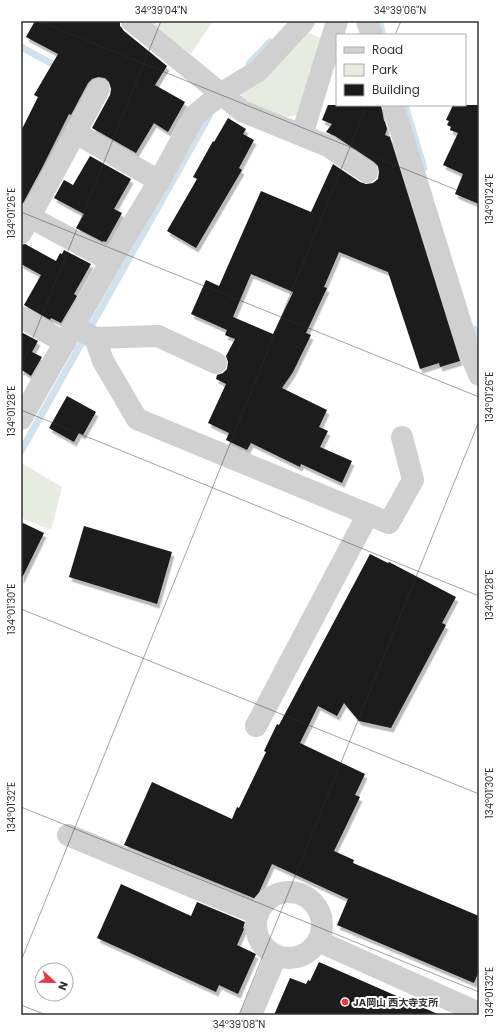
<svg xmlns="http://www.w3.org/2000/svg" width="500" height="1036" viewBox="0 0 500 1036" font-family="Poppins,'Noto Sans JP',sans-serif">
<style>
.green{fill:#e6ecdf}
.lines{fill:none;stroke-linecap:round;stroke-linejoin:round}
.stream{stroke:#cfe2ee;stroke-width:7}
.building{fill:#1a1a1a;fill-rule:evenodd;filter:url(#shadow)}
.street{stroke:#d0d0d0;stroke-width:22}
.ticks{fill:none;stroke:#333;stroke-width:1;stroke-opacity:0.45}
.poi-dot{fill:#e63946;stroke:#fff;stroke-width:1.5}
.labels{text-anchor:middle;stroke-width:4;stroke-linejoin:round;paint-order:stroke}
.poi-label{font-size:10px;font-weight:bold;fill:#333;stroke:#fff;text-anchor:start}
.neatline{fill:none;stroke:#333;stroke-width:1.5}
.ticks-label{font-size:10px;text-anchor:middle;fill:#333}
</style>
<defs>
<filter id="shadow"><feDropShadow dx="2.5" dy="4.5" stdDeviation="0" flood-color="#0004"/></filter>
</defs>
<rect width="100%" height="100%" fill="#fff"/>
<g class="green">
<polygon points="164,21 213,21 191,54 151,26"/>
<polygon points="305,31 322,39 300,115 287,117 240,100 242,92"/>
<polygon points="21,463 62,487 51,530 21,518"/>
</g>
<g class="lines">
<g class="stream">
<polyline points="152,21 153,21"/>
<polyline points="379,21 383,35"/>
<polyline points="21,47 60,68"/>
<polyline points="249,64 270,42"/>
<polyline points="405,105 424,168"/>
<polyline points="474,329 479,344"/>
<polyline points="21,451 209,116"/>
</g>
</g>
<g class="building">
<polygon points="35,21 120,22 120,26 124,31 167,66 155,85 185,102 168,132 154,123 136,153 92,128 110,95 111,89 109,82 105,78 98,77 92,79 88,83 71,115 69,114 42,168 21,207 21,131 38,97 34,95 58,54 26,37"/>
<path d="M328,105H381L384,121L385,122L387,129L385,135L390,137L460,361L440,367L439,363L420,369L388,272L339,252L324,287L327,288L306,333L311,335L293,372L282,388L327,410L319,427L328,431L320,447L352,461L342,483L301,464L300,467L251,443L247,450L226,440L229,433L208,423L226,384L216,379L217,375L223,373L227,369L228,362L226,356L235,339L225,335L227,330L191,314L206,280L219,286L261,191L311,212L333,164L360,182L366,184L373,183L378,179L379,172L378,166L374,162L335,136L326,132L332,124L322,120ZM251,274L293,292L273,334L233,317Z"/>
<polygon points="453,105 479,105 479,204 455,194 463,174 443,165 458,133 450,130 451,127 447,125 449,121 446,120"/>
<polygon points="228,118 246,129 243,134 254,140 239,168 242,170 196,248 167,231 197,179 193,177 213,141 214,142"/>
<polygon points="90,156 131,179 114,209 122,213 106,242 103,241 103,242 76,228 84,214 54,198 64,180 73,185"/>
<polygon points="25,244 56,261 60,253 62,254 64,250 91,264 74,294 77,296 61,323 51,318 50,320 24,305 41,275 21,264 21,245"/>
<polygon points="21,332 38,341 32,352 42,357 31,376 22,370 21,372"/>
<polygon points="67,396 96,412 83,435 79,433 74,442 49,428"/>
<polygon points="21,522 44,533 21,580"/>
<polygon points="84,526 172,552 157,604 69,577"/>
<polygon points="370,554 388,563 389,562 456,597 442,623 446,625 391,728 359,721 344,703 337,716 318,706 300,743 365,774 355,795 360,797 334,851 354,860 353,863 479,916 479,971 474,983 337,925 348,899 272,864 256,899 124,845 152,782 232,819 237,807 239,808 266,752 264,751 277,724 279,725"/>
<polygon points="121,884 191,916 197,902 245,922 243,928 244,929 237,945 256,954 238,994 219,985 216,992 97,938"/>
<polygon points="319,962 440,1015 274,1015 290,978 306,984 308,980 310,981"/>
</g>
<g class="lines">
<g class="street">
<polyline points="132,21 242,111 328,146 367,172"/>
<polyline points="367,21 372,35"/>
<polyline points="393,105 469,350 479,375"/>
<polyline points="76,133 159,181"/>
<polyline points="302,135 337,21"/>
<polyline points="30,217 111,261"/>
<polyline points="21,233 99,89"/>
<polyline points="21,317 65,343"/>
<polyline points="74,327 95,338 103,361 137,419 389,523 413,480 402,437"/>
<polyline points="95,338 158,336 216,363"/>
<polyline points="21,419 111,261 159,181 195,115 222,93 258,71 304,21"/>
<polyline points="256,726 368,514"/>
<polyline points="68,835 258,914"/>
<circle cx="289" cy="925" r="33"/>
<polyline points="318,941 479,1013"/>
<polyline points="251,1015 276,956"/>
</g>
</g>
<path class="ticks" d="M38,21L479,199M395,35L401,21M21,212L479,397M21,367L161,21M21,410L479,596M21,609L479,794M21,807L479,992M21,961L367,105M21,1005L46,1015M239,1015L479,421"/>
<circle class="poi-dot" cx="345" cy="1002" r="4"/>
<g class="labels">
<g class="poi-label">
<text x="353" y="1006">JA岡山 西大寺支所</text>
</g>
</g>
<rect width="500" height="1036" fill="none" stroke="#ffffff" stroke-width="44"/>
<rect x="336" y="34" width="130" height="72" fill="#ffffff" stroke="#adadad"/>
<rect x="344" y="47" width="20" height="6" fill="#d0d0d0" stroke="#adadad"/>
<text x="372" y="54" font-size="12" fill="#333333">Road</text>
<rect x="344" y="64" width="20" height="12" fill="#e6ecdf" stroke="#adadad"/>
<text x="372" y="74" font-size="12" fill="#333333">Park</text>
<rect x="344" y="84" width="20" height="12" fill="#1a1a1a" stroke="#adadad"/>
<text x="372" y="94" font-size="12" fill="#333333">Building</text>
<g transform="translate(54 982) rotate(112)"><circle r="19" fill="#ffffff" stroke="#adadad"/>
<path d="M0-3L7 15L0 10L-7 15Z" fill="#e63946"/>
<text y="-6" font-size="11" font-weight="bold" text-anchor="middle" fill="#333333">N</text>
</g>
<rect x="22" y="22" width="456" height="992" class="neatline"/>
<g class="ticks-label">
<text x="161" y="14">34°39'04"N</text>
<text x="400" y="14">34°39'06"N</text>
<text transform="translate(489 199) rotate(-90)" y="4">134°01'24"E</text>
<text transform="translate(11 213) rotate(-90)" y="4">134°01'26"E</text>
<text transform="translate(489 397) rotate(-90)" y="4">134°01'26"E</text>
<text transform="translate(11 411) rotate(-90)" y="4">134°01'28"E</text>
<text transform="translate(489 595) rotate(-90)" y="4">134°01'28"E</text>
<text transform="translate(11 609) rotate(-90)" y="4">134°01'30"E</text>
<text transform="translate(489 793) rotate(-90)" y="4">134°01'30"E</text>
<text transform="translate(11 807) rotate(-90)" y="4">134°01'32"E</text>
<text transform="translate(489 992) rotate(-90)" y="4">134°01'32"E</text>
<text x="239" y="1028">34°39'08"N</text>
</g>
</svg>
